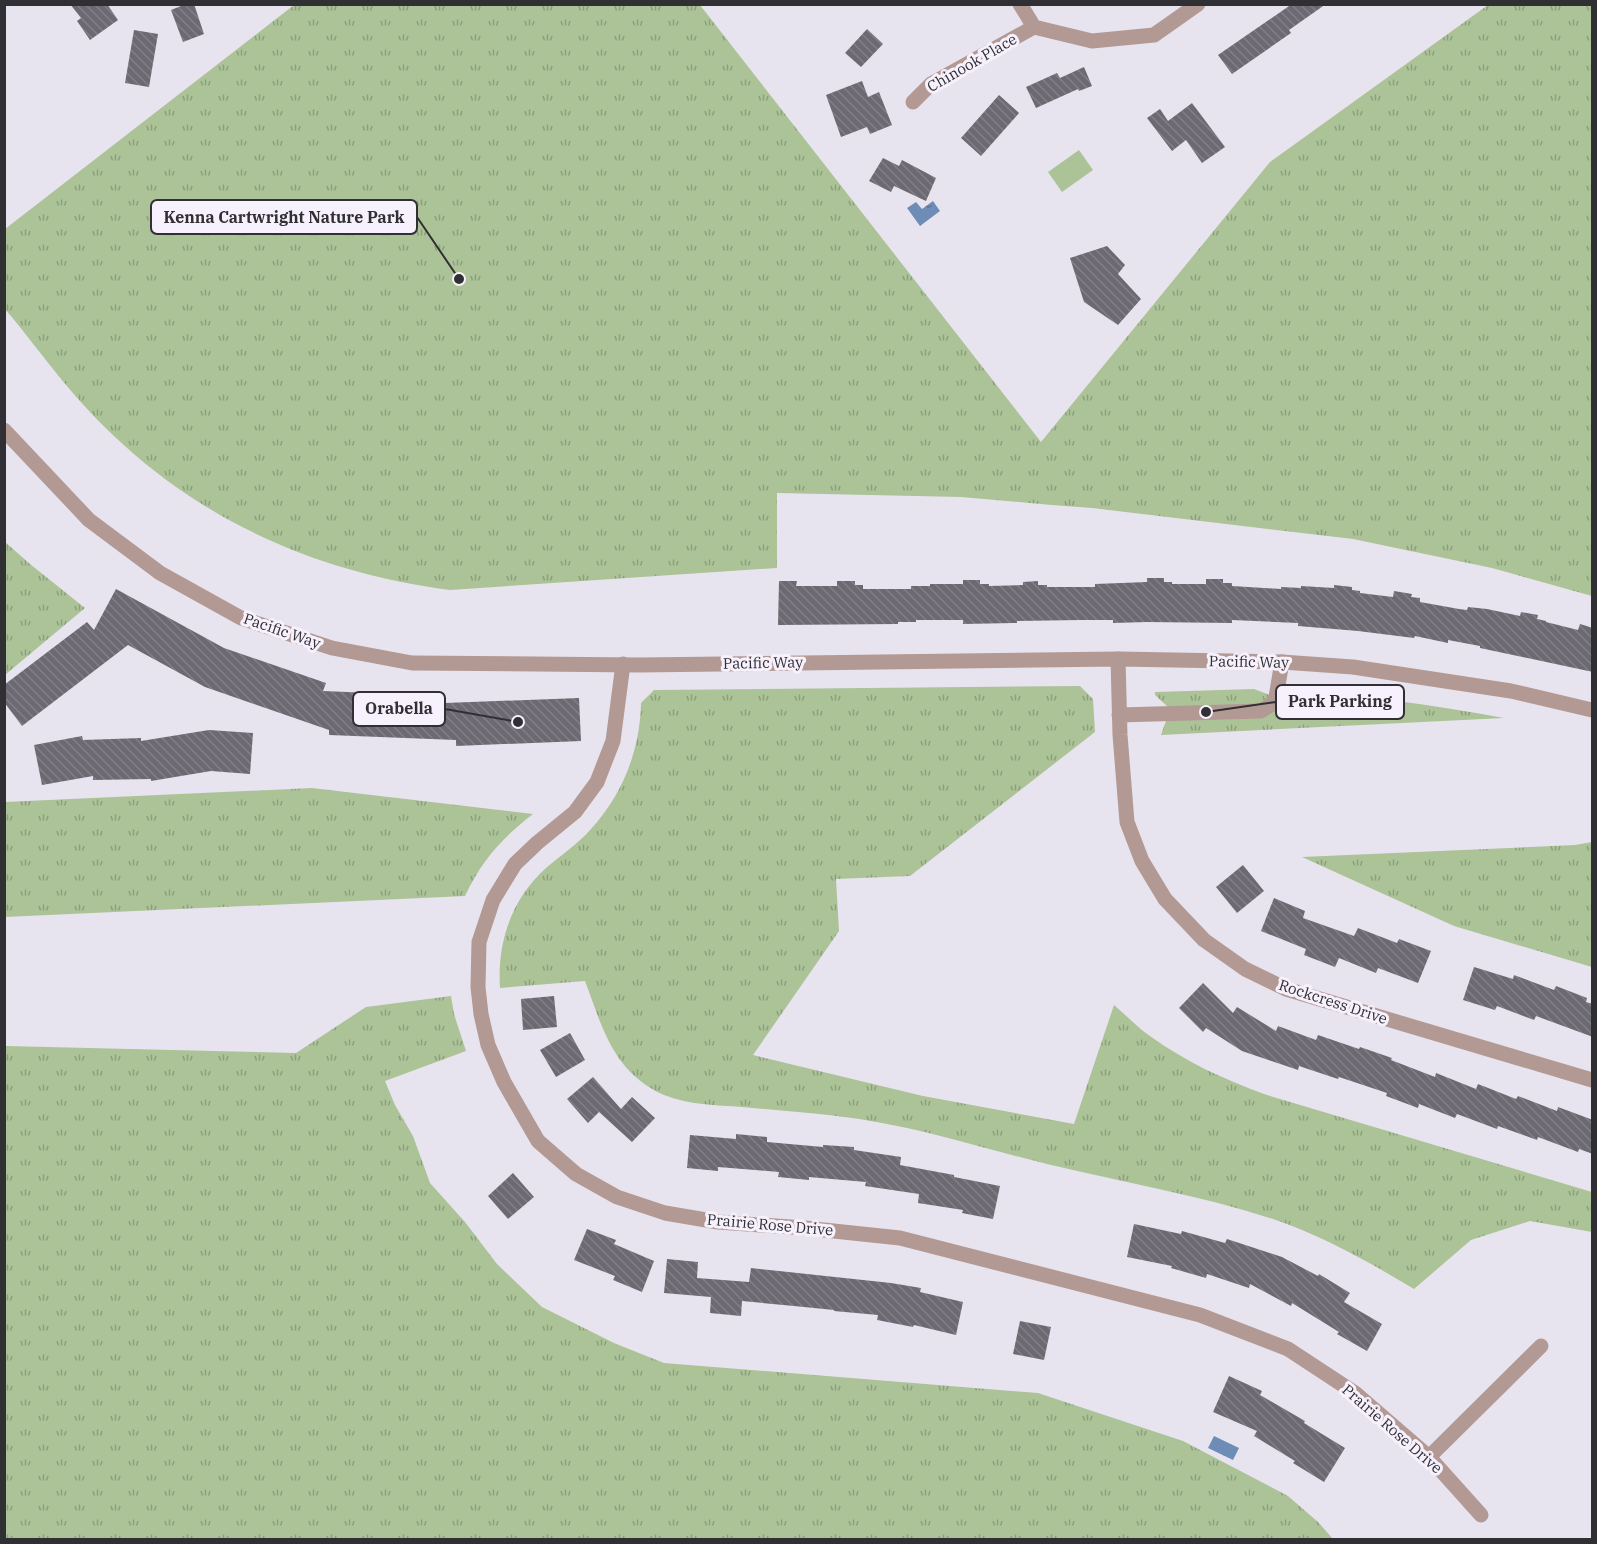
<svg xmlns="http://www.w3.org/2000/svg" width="1597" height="1544" viewBox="0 0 1597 1544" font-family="'IBM Plex Serif',serif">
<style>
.park{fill:url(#park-tufts)}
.pitch{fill:#acc398}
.water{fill:url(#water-ripples)}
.building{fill:url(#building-back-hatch)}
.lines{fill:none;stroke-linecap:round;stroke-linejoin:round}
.minor{stroke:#b39993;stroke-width:15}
.labels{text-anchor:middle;stroke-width:6;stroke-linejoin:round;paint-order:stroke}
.street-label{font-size:15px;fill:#302f33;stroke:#f6f1fc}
.leader{fill:none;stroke:#302f33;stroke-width:2}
.callout-dot{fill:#302f33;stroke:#f6f1fc;stroke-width:2}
.callout{fill:#f6f1fc;stroke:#302f33;stroke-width:2}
.callout-label{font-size:16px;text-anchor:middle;font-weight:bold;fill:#302f33}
</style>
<defs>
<pattern id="park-tufts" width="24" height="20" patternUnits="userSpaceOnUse" patternTransform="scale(1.5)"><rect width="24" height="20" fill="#acc398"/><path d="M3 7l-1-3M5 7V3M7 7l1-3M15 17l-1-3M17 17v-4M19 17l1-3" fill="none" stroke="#8c9f7d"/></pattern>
<pattern id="water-ripples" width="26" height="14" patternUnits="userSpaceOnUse" patternTransform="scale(1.5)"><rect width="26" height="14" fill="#6d8db6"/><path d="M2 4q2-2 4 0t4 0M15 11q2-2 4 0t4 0" fill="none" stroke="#5a7495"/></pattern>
<pattern id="building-back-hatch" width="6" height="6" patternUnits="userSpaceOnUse" patternTransform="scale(1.5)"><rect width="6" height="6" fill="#6c6972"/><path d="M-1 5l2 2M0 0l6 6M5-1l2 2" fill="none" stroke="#817f86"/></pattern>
</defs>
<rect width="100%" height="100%" fill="#e8e4ef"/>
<g class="park">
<path d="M294,5H700L1041,442L1270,162L1488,5H1592V596L1492,568L1353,539L1092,508L1052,505L961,497L777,493V568L450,590C285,568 151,496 49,364C38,350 27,336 15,321C12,317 6,311 4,307C3,302 4,294 4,289C4,269 4,249 5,229Z"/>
<polygon points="4,541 30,564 85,608 5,675"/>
<path d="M1080,686L1093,699L1095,732L910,876L836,879L839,931L753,1055L923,1096L1074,1124L1114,1005C1126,1015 1137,1027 1150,1036C1186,1062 1225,1080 1267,1095L1592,1192V1232L1530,1221L1471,1240L1414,1289C1369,1262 1323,1236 1273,1219C1199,1195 1122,1182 1047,1164C989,1150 931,1131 871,1121C829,1114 785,1111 742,1107C717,1105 688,1105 664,1095C613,1072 603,1029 585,981L500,988C497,943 511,899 546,868C561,855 578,844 591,829C623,794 640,750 641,703L654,690Z"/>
<path d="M1254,689L1278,698L1282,689C1357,695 1430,704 1504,718L1161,735L1166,721L1168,707L1155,695V692Z"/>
<path d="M312,788L533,814C502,838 482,860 465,896L5,917V802Z"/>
<polygon points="1592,842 1592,967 1454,926 1302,857 1575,845"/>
<polygon points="4,966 6,1046 296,1053 366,1007 451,996 454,1014 466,1051 385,1081 395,1105 413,1136 430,1183 465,1222 497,1264 542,1307 614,1343 664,1363 1038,1393 1183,1441 1288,1496 1318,1522 1333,1539 5,1539"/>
</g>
<polygon class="pitch" points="1079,150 1093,170 1062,192 1048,172"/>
<g class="water">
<polygon points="933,201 940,211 920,226 907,208 916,202 922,209"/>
<polygon points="1214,1436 1239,1448 1233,1460 1208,1448"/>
</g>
<g class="building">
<polygon points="70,4 107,4 118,20 90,40 77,21 81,18"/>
<polygon points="186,4 194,4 204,34 183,42 171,10"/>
<polygon points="1292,4 1326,4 1289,30 1291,33 1232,74 1218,55"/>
<polygon points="867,29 883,44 861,67 845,53"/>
<polygon points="134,30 158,34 149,87 125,83"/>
<polygon points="1084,67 1092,86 1079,91 1078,89 1036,108 1026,87 1057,73 1060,78"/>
<polygon points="862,81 868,97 879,92 892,125 870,134 867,127 841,137 826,95"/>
<polygon points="999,95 1019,113 981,156 961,138"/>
<polygon points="1192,103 1225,147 1202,163 1186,140 1172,151 1147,118 1160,109 1168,121"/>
<polygon points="883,158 899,166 902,160 936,178 926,201 894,186 891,192 869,181"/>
<polygon points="1107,246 1125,265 1118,274 1141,299 1118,325 1084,302 1070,258"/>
<polygon points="1147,578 1164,578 1164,582 1172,582 1172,584 1206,584 1206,579 1223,579 1223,583 1232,583 1232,586 1281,589 1281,587 1301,588 1301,586 1334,588 1334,585 1352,587 1352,590 1360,591 1360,593 1393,597 1394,591 1412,594 1411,597 1420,598 1420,602 1459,609 1467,610 1468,607 1487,609 1520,616 1521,612 1538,615 1537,619 1546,621 1546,622 1578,630 1580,624 1593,628 1593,672 1480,648 1480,646 1448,640 1448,643 1415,636 1414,638 1358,631 1298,626 1298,623 1232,620 1232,623 1147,622 1113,623 1113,620 1081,620 1017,621 1017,623 1014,623 963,624 963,620 916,620 916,622 898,622 898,624 778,625 779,581 797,581 796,586 837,586 837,581 855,581 855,585 863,585 863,589 911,589 911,586 930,586 930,584 963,584 963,580 980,580 980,584 989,584 989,586 1023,585 1023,582 1038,581 1038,585 1047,585 1047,587 1095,587 1095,584 1147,582"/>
<polygon points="116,589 224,648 326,683 323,691 445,696 445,703 579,698 581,741 456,746 456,740 329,735 329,730 205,687 128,645 22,726 4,702 4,685 87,622 94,630"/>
<polygon points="209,730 253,733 250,774 211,771 151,781 151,779 93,780 93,776 42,785 34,745 82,736 83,740 141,738 141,741"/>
<polygon points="1243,865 1264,891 1237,913 1216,887"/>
<polygon points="1274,898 1305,911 1303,918 1354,936 1358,928 1397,943 1399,939 1431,951 1418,983 1378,968 1376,973 1339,958 1335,967 1304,955 1306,949 1261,931"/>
<polygon points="1474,967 1513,979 1514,975 1554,990 1556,986 1587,998 1586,1002 1593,1004 1593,1037 1536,1016 1534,1020 1497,1006 1495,1010 1463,1000"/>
<polygon points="1203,983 1233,1013 1237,1007 1276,1031 1278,1026 1316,1040 1318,1035 1359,1049 1360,1047 1392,1058 1391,1060 1435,1077 1436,1073 1476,1089 1478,1084 1516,1099 1518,1096 1557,1111 1558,1107 1593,1120 1593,1154 1579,1149 1578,1152 1538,1137 1537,1140 1498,1126 1497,1129 1457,1114 1455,1118 1419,1104 1418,1108 1386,1096 1387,1093 1339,1077 1338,1079 1299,1066 1298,1070 1242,1051 1206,1028 1203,1032 1179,1008"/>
<polygon points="554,996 557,1027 523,1030 521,999"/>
<polygon points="570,1033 585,1060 556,1077 540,1050"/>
<polygon points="593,1077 621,1109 632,1097 655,1118 632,1142 599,1112 588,1123 567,1099"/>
<polygon points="736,1134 767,1137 767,1142 823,1147 823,1145 854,1147 854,1150 901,1157 900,1165 954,1175 954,1177 1000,1186 993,1219 962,1213 963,1210 918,1203 919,1194 865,1186 866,1182 809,1177 809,1180 778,1177 779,1172 718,1167 718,1171 687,1168 690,1135 736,1139"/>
<polygon points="513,1173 534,1197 508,1219 488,1196"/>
<polygon points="1134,1224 1181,1234 1182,1231 1225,1243 1227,1239 1282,1257 1318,1276 1319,1274 1350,1293 1344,1302 1382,1324 1367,1351 1337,1334 1339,1332 1292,1303 1291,1306 1250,1284 1249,1288 1207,1274 1206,1278 1171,1268 1172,1266 1127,1257"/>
<polygon points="587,1229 616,1240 614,1244 654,1261 642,1292 613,1280 615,1276 574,1260"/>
<polygon points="667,1259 698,1262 697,1278 749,1282 751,1268 891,1283 921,1288 920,1292 963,1302 956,1335 914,1325 913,1327 877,1320 878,1315 834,1311 834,1310 794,1306 742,1301 741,1316 710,1313 711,1297 664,1293"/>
<polygon points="1020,1321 1051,1327 1044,1360 1013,1354"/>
<polygon points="1229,1376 1262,1391 1260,1395 1305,1421 1304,1423 1345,1448 1324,1482 1293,1463 1295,1461 1254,1436 1257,1431 1213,1412"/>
</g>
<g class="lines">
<g class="minor">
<polyline points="1020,4 1034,27 1092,41 1154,35 1198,4"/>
<polyline points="913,102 931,84 1034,27"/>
<polyline points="4,430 89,520 160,573 241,618 332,648 412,663 639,665 1118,659 1282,662 1353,667 1511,691 1592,710"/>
<polyline points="1118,659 1120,735 1127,822 1142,861 1165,899 1204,940 1245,969 1286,989 1592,1080"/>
<polyline points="623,664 613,741 597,782 575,812 537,843 515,864 493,900 479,942 478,987 481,1014 488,1045 504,1082 538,1141 576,1174 617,1197 665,1213 718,1222 805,1228 900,1238 1200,1315 1288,1349 1355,1393 1429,1457 1481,1515"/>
<polyline points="1119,715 1261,711 1272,704 1276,697 1282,662"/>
<polyline points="1429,1457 1541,1346"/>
</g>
</g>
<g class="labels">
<g class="street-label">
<text transform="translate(972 63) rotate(-30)" y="5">Chinook Place</text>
<text transform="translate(282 631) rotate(19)" y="5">Pacific Way</text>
<text transform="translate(1249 662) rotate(1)" y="5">Pacific Way</text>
<text transform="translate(763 663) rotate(-1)" y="5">Pacific Way</text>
<text transform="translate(1333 1002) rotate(18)" y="5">Rockcress Drive</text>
<text transform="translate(770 1225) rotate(5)" y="5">Prairie Rose Drive</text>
<text transform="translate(1392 1429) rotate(41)" y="5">Prairie Rose Drive</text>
</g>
</g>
<path class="leader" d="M459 279L417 217M1206 712L1276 702M518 722L445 709"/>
<g class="callout-dot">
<circle cx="459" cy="279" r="6"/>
<circle cx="1206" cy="712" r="6"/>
<circle cx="518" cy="722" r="6"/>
</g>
<g class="callout">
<rect x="151" y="200" width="266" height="34" rx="6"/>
<rect x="1276" y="685" width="128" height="34" rx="6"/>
<rect x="353" y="692" width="92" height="34" rx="6"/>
</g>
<g class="callout-label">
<text x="284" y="223">Kenna Cartwright Nature Park</text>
<text x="1340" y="707">Park Parking</text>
<text x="399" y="714">Orabella</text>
</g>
<rect width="1597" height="1544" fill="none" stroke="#302f33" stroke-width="12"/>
</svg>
